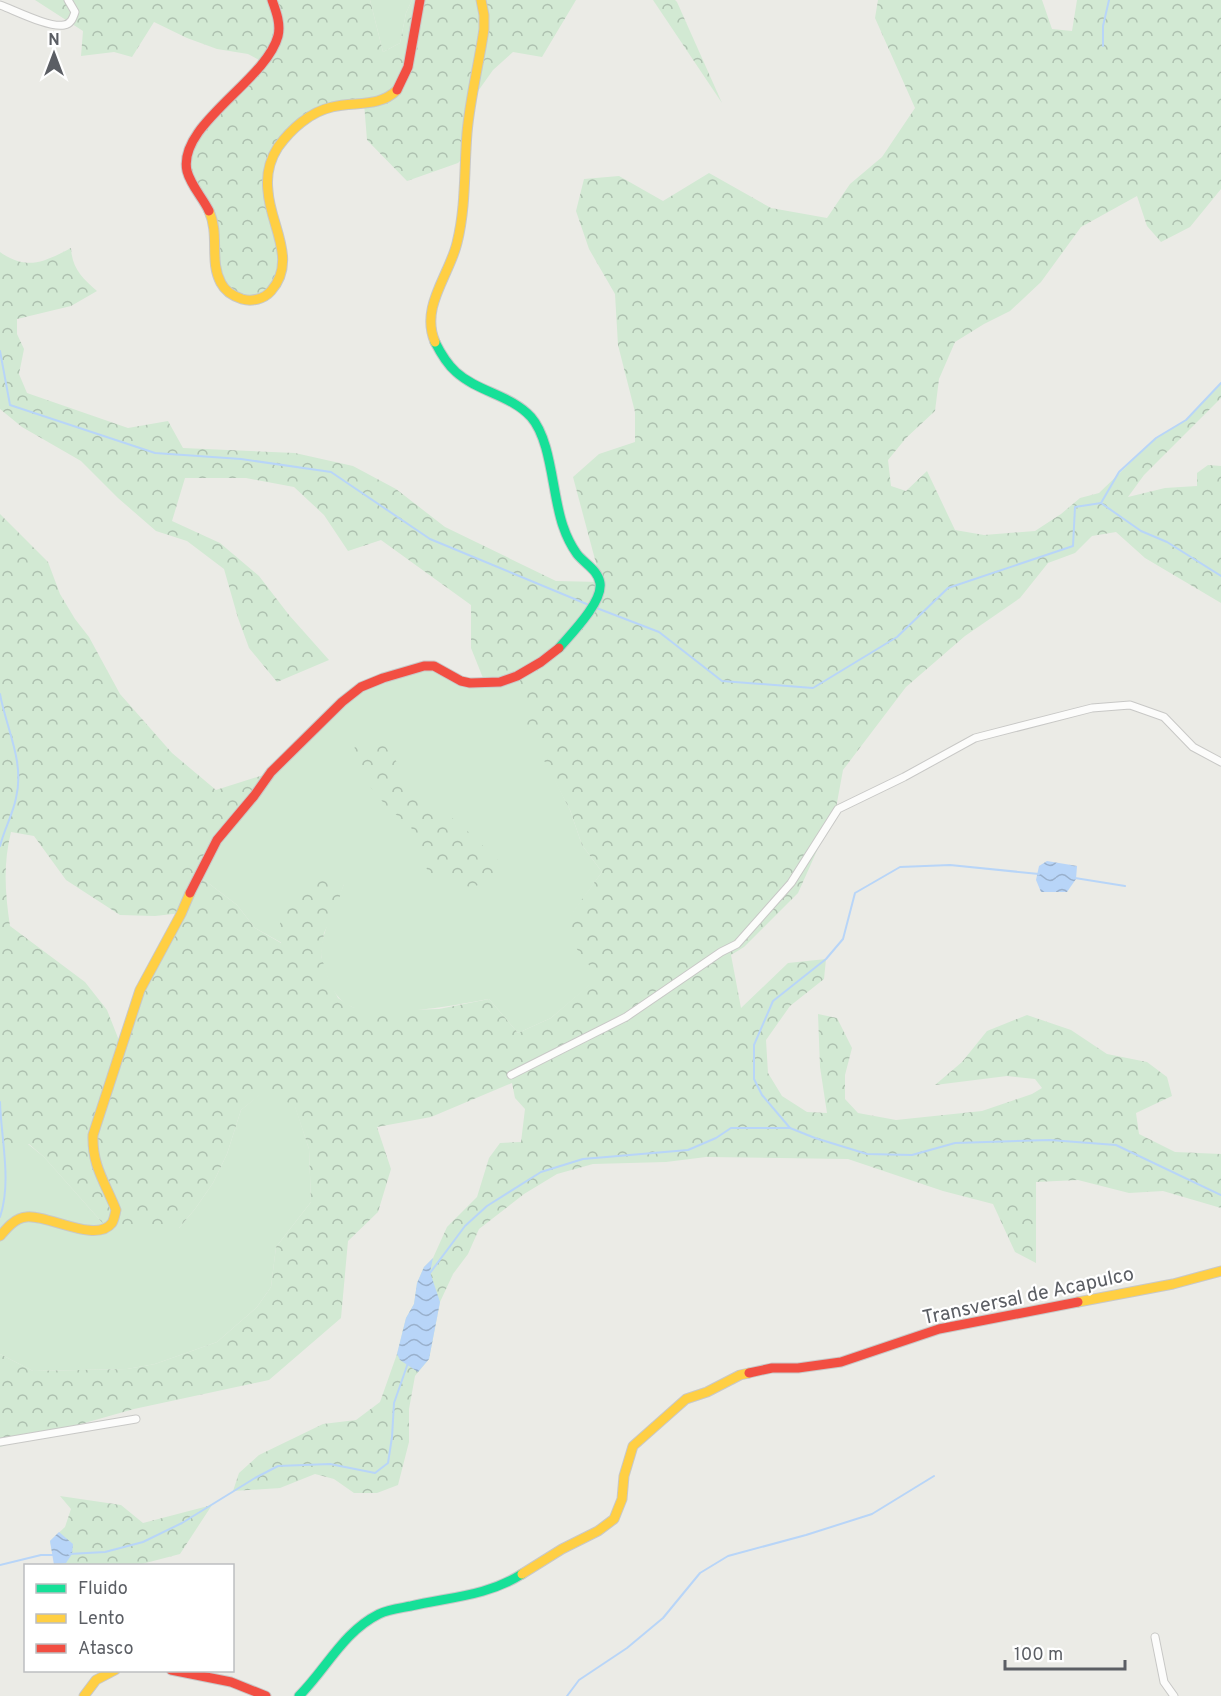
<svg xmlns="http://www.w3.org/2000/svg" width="1221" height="1696" viewBox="0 0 1221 1696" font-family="Overpass,sans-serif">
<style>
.grass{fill:#d2e9d3}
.forest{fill:url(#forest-crowns);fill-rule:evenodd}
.water{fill:url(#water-waves)}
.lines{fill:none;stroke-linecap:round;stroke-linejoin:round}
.stream{stroke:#b8d5f8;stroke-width:2}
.street-casing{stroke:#c8c8c6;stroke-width:9}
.fast-casing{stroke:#c8c8c8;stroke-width:11}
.slow-casing{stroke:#c8c8c8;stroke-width:11}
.jam-casing{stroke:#c8c8c8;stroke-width:11}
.street{stroke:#fcfcfb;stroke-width:7}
.fast{stroke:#16e098;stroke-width:9}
.slow{stroke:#ffcf43;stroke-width:9}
.jam{stroke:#f24e42;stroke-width:9}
.labels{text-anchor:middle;stroke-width:4.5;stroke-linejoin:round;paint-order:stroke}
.street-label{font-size:20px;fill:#5b5e64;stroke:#fff}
</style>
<defs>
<pattern id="forest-crowns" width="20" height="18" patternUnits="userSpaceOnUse" patternTransform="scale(1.5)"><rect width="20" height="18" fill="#d2e9d3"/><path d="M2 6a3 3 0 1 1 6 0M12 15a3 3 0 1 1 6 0" fill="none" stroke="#adc0af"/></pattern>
<pattern id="water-waves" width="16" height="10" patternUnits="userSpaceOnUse" patternTransform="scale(1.5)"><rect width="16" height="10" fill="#b8d5f8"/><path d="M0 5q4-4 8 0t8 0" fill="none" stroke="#99b0cc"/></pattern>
</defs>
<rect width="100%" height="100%" fill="#ebebe6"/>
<g class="grass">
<polygon points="370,0 412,0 406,13 400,43 383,52"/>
<path d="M424,666L461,681L519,675L551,772L570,810L582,845L602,872L562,928L599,977L551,1018L518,1033L489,999C456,1005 383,1019 352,1007C339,1002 331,988 327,976C325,969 321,961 321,953C322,930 336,906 344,884L282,943L255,928L237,905L199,876L209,856L273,772L361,687Z"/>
<polygon points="266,1089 295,1106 309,1149 311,1202 276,1247 271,1287 257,1307 217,1342 155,1364 127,1369 33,1371 0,1354 0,1144 28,1144 44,1157 107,1228 179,1228 195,1209 213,1183 227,1154 241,1110"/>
</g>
<g class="forest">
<polygon points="35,0 370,0 383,52 400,43 406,13 412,0 576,0 542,57 513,52 493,70 471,101 467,154 458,163 407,181 367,140 364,103 315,114 278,149 269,178 284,267 262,297 233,294 219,275 219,242 191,179 190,146 263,62 248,54 217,49 187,38 154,22 132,57 114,52 81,56 83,31"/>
<polygon points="653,0 675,0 677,2 722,103"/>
<path d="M878,0H1042L1052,29L1072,31L1077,0H1221V189L1190,227L1161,242L1147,226L1137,196L1081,227L1041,282L1010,311L984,324L955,342L939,379L935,411L906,438L888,460L891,486L906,491L927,471L955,530L984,535L1035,531L1061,514L1080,498L1099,493L1156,438L1186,420L1221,383V398L1144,475L1128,497L1165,488L1197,486V473L1208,465L1221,466V603L1145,558L1116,532L1092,536L1075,553L1048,563L1020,598L965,636L906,687L843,770L836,808L798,893L744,947L731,955L741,1008L788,963L826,959L824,979L790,1006L766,1040L768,1073L782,1096L807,1112L827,1113L820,1067L818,1014L837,1018L852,1048L845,1075V1099L858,1113L896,1120L982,1111L1032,1094L1042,1088L1035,1079L1007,1076L935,1085L962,1062L987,1031L1027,1015L1071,1030L1107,1054L1147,1062L1167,1077L1172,1096L1136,1113L1139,1134L1175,1152L1221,1154V1208L1163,1191L1129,1193L1078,1180L1036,1182V1263L1015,1252L993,1204L943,1191L848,1159L706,1157L666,1162L593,1164L557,1174L524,1194L479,1229L468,1254L453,1274L440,1302L429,1359L415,1376L409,1409V1442L398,1485L377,1493H354L334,1479L315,1474L280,1488L233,1491L239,1473L259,1455L323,1424L356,1420L380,1402L397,1354L406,1318L414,1304L417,1283L424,1267L433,1258L447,1227L477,1197L489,1158L500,1143L521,1142L525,1109L515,1098L512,1083L431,1117L377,1127L391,1169L378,1212L348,1241L341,1318L269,1380L134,1409L0,1447V1354L33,1371L127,1369L155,1364L217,1342L257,1307L271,1287L276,1247L311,1202L309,1149L295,1107L266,1090L241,1110L227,1154L213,1183L195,1209L179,1228H107L44,1157L29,1144H0V514L48,562L60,594L75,619L89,637L120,694L172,753L216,790L273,772L219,840L199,876L237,905L255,928L281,943L280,921L290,901L307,885L329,876L344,884L336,908L324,933L321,956L329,980L338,998L352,1007L379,1011L439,1009L489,999L518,1033L551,1018L598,977L561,928L602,872L582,845L570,810L526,726L519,675L485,683L471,648V605L381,540L348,551L324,515L294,487L246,478H185L172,521L220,543L259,576L289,615L329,660L277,682L249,648L238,618L224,569L187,541L156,531L118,498L81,461L22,427L0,409V252C27,271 44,262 71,248C72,268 82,278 97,291L71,306L17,319V334L24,349L19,374L27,393L128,428L168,421L183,448L295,453L353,466L396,489L445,527L556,581L601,582L573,477L599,454L635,442V412L618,345L615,294L589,249L576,211L584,179L619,176L663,201L709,173L771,208L827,218L850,184L882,157L915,108L875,18ZM11,832L34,836L66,880L120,915L155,916L182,913L142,989L122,1048L107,1010L85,982L10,926C5,893 3,864 11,832Z"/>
<polygon points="356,739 382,742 399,765 412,792 458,822 503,865 494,882 469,887 428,872 411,827 387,807 352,765"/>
<polygon points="60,1496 121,1505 143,1523 212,1505 180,1554 138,1565 55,1565 50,1541 65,1527 71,1509"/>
</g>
<g class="water">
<polygon points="1047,861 1077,866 1076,879 1067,892 1041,892 1036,880 1039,866"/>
<polygon points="433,1258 430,1272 440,1302 429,1359 418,1372 400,1360 397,1354 406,1318 414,1304 417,1283 424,1267"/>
<polygon points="59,1532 73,1544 72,1554 66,1563 54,1565 50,1541"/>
</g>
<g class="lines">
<g class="stream">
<polyline points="1103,46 1103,26 1109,0"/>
<polyline points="0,351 10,405 155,453 241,459 331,472 430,539 589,605"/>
<polyline points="1101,503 1119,472 1156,438 1186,420 1221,383"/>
<polyline points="594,607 659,632 722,681 813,688 897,637 948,588 1073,546 1075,507 1101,503 1141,531 1167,542 1221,576"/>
<path d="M0,694C6,728 25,762 16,798C13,814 4,830 0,846"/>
<polyline points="1075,878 1125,886"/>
<path d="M0,1102C1,1139 12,1181 0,1217"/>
<polyline points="790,1128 762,1095 754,1079 754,1045 773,1001 826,959 843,939 855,893 900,867 950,865 1039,874"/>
<polyline points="430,1273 465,1226 487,1206 541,1172 583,1159 688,1150 716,1138 731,1128 790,1128 815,1138 867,1154 912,1155 955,1143 1050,1140 1116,1145 1221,1195"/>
<polyline points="69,1554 105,1552 143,1542 182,1523 255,1478 278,1466 330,1464 375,1473 388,1463 392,1437 394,1403 408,1363"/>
<polyline points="0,1565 41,1555 54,1555"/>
<polyline points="567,1696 579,1680 627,1648 663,1618 700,1573 728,1556 806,1535 872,1514 934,1476"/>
</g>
<g class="street-casing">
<g id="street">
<path d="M0,5C14,10 49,28 64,25C71,24 73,18 75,12L68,0"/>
<polyline points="511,1075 626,1017 721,952 737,944 791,883 838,809 904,777 975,738 1092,708 1130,705 1164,717 1193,747 1221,762"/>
<polyline points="0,1442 136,1419"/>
<polyline points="1155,1637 1164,1682 1174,1696"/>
</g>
</g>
<g class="fast-casing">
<g id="fast">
<path d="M435,342C441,354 447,364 456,372C478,392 511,395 531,417C552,441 552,495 563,526C566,535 572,547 577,554C585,564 598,570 600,583C603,602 571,634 559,648"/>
<path d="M299,1696C327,1668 343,1632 379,1614C389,1609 401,1608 411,1606C450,1597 487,1596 522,1574"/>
</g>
</g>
<g class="slow-casing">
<g id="slow">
<path d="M209,211C220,235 209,261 221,283C225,291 233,296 242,299C252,302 264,299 271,291C298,260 270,225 268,191C266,175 269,161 278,147C291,129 310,112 332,107C355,101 379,108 397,90"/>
<path d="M435,342C420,307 449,276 457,243C466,207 464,170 467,133C470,98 479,64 484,29V15L481,0"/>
<path d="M0,1236C7,1228 15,1218 26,1217C48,1214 96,1244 112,1223C114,1220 115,1214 116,1210C105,1182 92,1166 93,1135L140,990L181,914L190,893"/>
<polyline points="1078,1302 1173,1284 1221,1271"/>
<polyline points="522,1574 562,1549 598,1531 614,1519 622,1499 624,1476 633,1446 686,1399 707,1392 740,1375 749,1373"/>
<polyline points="84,1696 96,1680 115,1670"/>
</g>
</g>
<g class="jam-casing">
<g id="jam">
<polyline points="397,90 408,67 420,0"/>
<path d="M209,211C203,198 191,186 187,171C177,125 266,81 278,36C281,24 276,11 272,0"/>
<polyline points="190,893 217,840 254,796 271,772 342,702 361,687 383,678 424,666 434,666 461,681 470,683 500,682 517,676 541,662 559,648"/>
<polyline points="749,1373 772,1368 798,1368 841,1362 939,1329 1078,1302"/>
<polyline points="171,1670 231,1682 266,1696"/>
</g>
</g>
<use href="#street" class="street"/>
<use href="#fast" class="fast"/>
<use href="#slow" class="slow"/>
<use href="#jam" class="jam"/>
</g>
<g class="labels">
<g class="street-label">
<text transform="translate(1028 1295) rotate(-12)" y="7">Transversal de Acapulco</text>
</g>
</g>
<rect x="24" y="1564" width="210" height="108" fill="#ffffff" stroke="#bdbfc1" stroke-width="1.5"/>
<rect x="36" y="1584" width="30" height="9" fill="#16e098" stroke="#bdbfc1" stroke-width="1.5"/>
<text x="78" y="1594" font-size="18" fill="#5b5e64">Fluido</text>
<rect x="36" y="1614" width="30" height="9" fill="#ffcf43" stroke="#bdbfc1" stroke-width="1.5"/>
<text x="78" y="1624" font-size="18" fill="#5b5e64">Lento</text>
<rect x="36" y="1644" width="30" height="9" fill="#f24e42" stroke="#bdbfc1" stroke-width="1.5"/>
<text x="78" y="1654" font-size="18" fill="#5b5e64">Atasco</text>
<g transform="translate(54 54)" stroke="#ffffff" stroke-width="4.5" paint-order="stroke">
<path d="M0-4.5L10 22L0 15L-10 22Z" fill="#5b5e64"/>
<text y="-9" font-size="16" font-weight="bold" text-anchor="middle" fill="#5b5e64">N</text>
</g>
<path d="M1005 1660v9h120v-9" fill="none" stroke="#5b5e64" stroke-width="3"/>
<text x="1014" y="1660" font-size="18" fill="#5b5e64" stroke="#ffffff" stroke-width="4.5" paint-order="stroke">100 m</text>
</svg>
